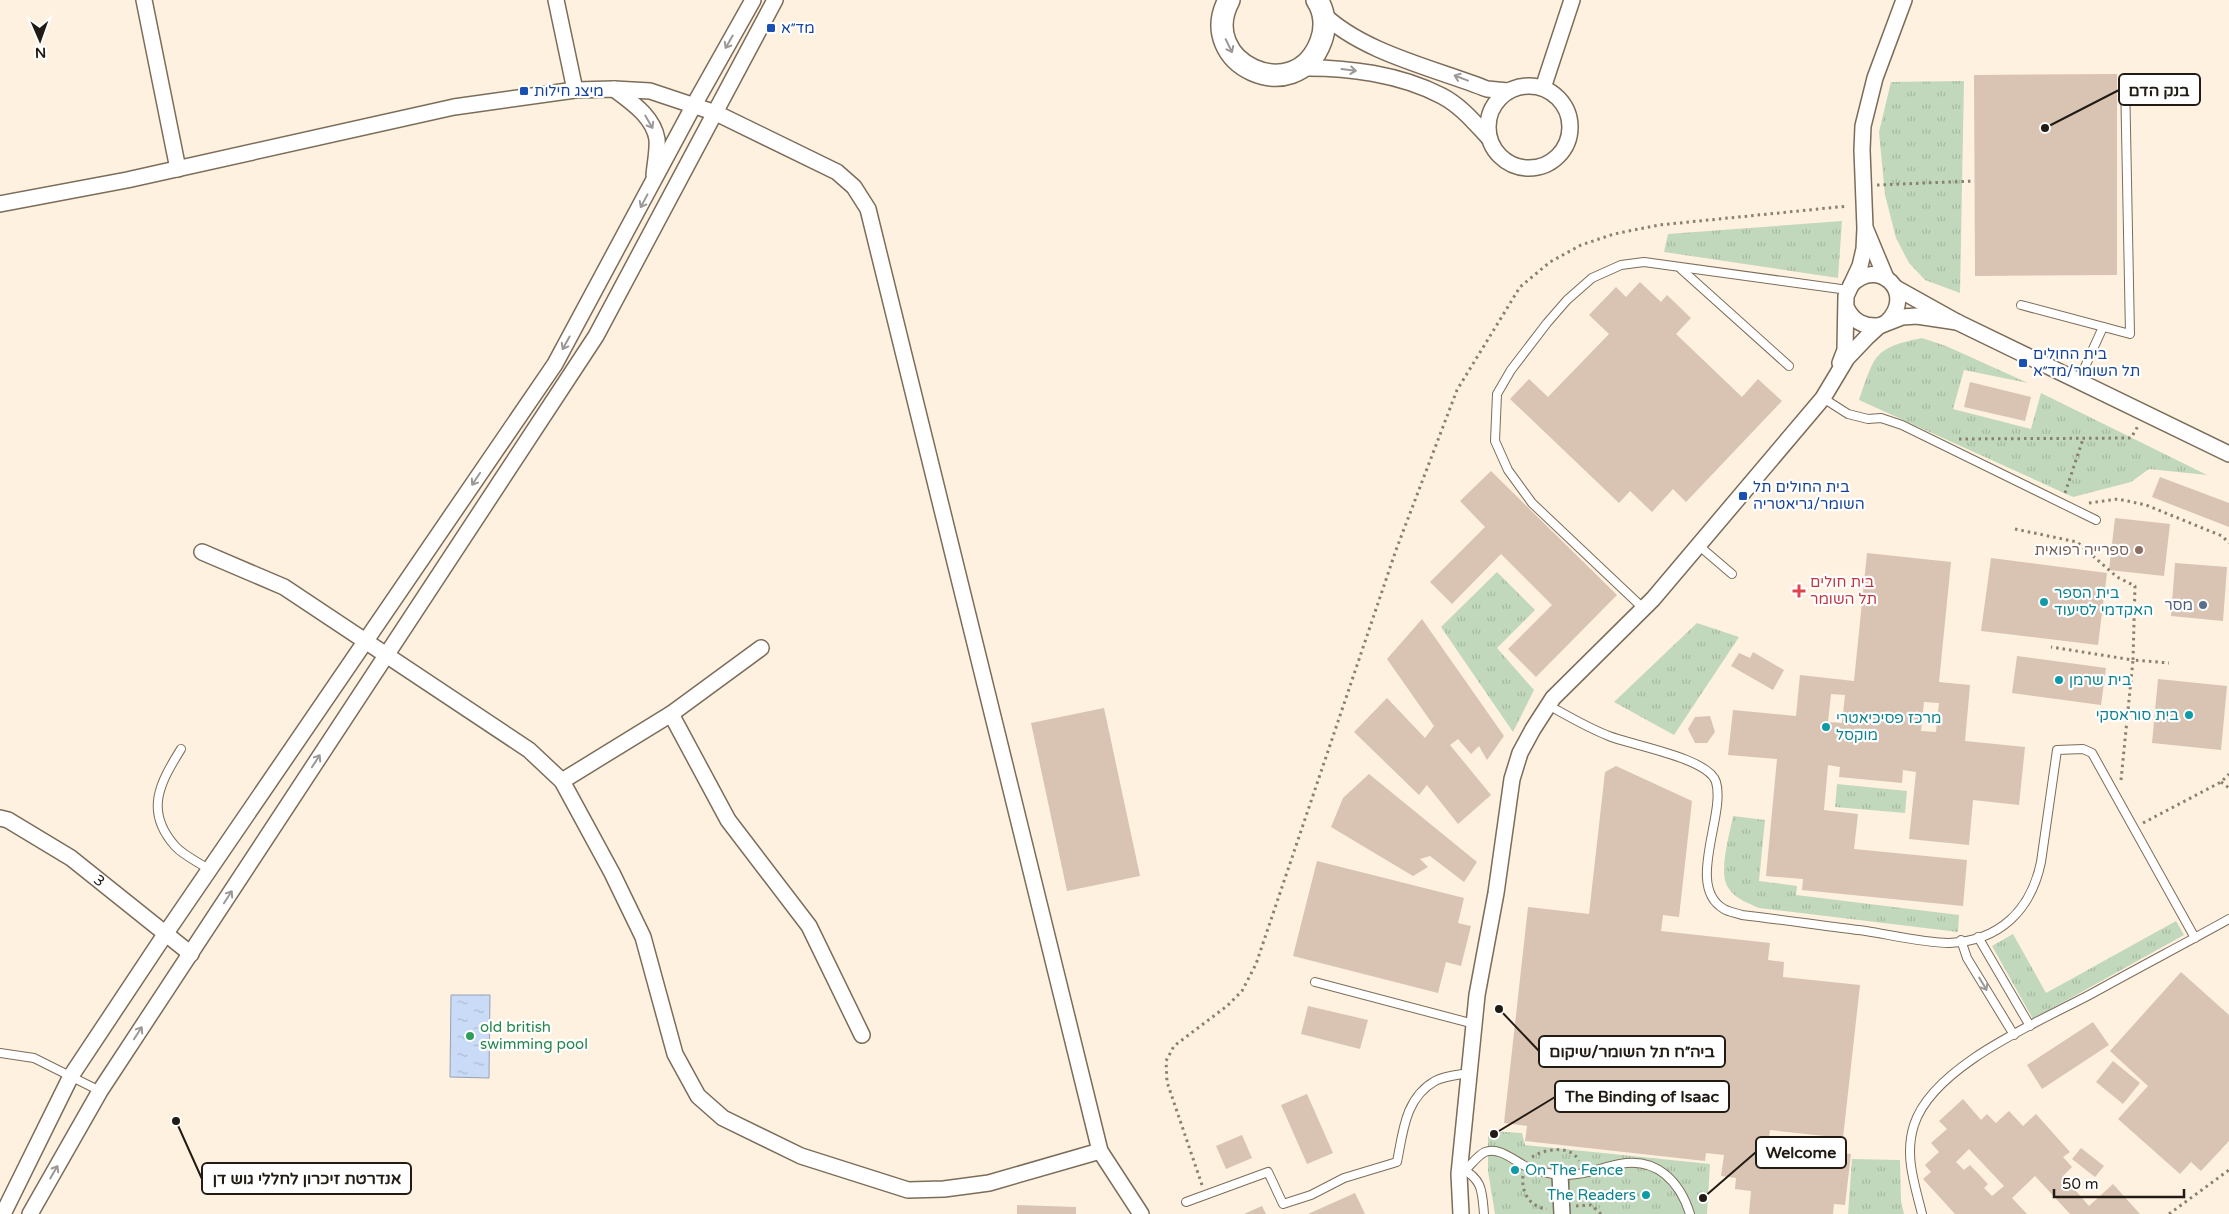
<svg xmlns="http://www.w3.org/2000/svg" width="2229" height="1214" viewBox="0 0 2229 1214" font-family="'Varela Round',Heebo,sans-serif">
<style>
.grass{fill:url(#grass-tufts)}
.water{fill:url(#water-ripples);stroke:#97a1b3}
.building{fill:#d9c3b2;fill-rule:evenodd}
.lines{fill:none;stroke-linecap:round;stroke-linejoin:round}
.lane-casing{stroke:#7c6d5a;stroke-width:10}
.street-casing{stroke:#7c6d5a;stroke-width:18}
.secondary-casing{stroke:#7c6d5a;stroke-width:24}
.path{stroke:#898073;stroke-width:3;stroke-dasharray:2.5 4;stroke-linecap:butt}
.lane{stroke:#fff;stroke-width:8}
.street{stroke:#fff;stroke-width:15}
.secondary{stroke:#fff;stroke-width:21}
.oneway{stroke:#9b9895}
.transit-dot{fill:#1a4fb4;stroke:#fff;stroke-width:2}
.education-dot{fill:#8d6e63;stroke:#fff;stroke-width:2}
.health-dot{fill:#e0444e;stroke:#fff;stroke-width:2}
.culture-dot{fill:#0f9aa8;stroke:#fff;stroke-width:2}
.service-dot{fill:#5c6f8a;stroke:#fff;stroke-width:2}
.leisure-dot{fill:#2e9e5b;stroke:#fff;stroke-width:2}
.labels{text-anchor:middle;stroke-width:4.5;stroke-linejoin:round;paint-order:stroke}
.transit-label{font-size:15px;fill:#164399;stroke:#fff;text-anchor:start}
.education-label{font-size:15px;fill:#785e54;stroke:#fff;text-anchor:end}
.health-label{font-size:15px;fill:#be3a42;stroke:#fff;text-anchor:start}
.culture-label{font-size:15px;fill:#0d838f;stroke:#fff;text-anchor:start}
.service-label{font-size:15px;fill:#4e5e75;stroke:#fff;text-anchor:end}
.street-label{font-size:15px;fill:#211b13;stroke:#fff}
.leisure-label{font-size:15px;fill:#27864d;stroke:#fff;text-anchor:start}
.leader{fill:none;stroke:#211b13;stroke-width:2}
.callout-dot{fill:#211b13;stroke:#fff;stroke-width:2}
.callout{fill:#fff;stroke:#211b13;stroke-width:2}
.callout-label{font-size:16px;text-anchor:middle;font-weight:bold;fill:#211b13}
</style>
<defs>
<pattern id="grass-tufts" width="24" height="20" patternUnits="userSpaceOnUse" patternTransform="scale(1.25)"><rect width="24" height="20" fill="#c1d8bc"/><path d="M3 7l-1-3M5 7V3M7 7l1-3M15 17l-1-3M17 17v-4M19 17l1-3" fill="none" stroke="#a6b9a1"/></pattern>
<pattern id="water-ripples" width="26" height="14" patternUnits="userSpaceOnUse" patternTransform="scale(1.25)"><rect width="26" height="14" fill="#c9dbf7"/><path d="M2 4q2-2 4 0t4 0M15 11q2-2 4 0t4 0" fill="none" stroke="#acbbd3"/></pattern>
</defs>
<rect width="100%" height="100%" fill="#fef1df"/>
<g class="grass">
<polygon points="1964,81 1960,293 1925,280 1909,263 1896,238 1885,195 1879,132 1891,82"/>
<polygon points="1842,221 1838,278 1664,252 1668,234"/>
<path d="M1922,338L1946,346L2028,383L1964,370L1953,409L2031,429L2041,393L2207,475L2149,469L2131,482L2073,497L1859,400C1875,355 1873,348 1922,338Z"/>
<polygon points="1497,572 1535,610 1497,648 1534,690 1513,732 1441,627"/>
<polygon points="1697,623 1739,637 1674,735 1614,702"/>
<polygon points="1837,784 1907,791 1905,813 1835,807"/>
<path d="M1733,816L1765,820L1759,881L1797,886L1796,895L1959,915L1958,932L1759,908C1748,903 1736,899 1729,889C1717,874 1730,834 1733,816Z"/>
<polygon points="2176,921 2184,935 2033,1019 1992,946 2013,934 2046,993"/>
<polygon points="1488,1131 1522,1133 1525,1145 1710,1164 1707,1214 1495,1214 1488,1171"/>
<polygon points="1852,1159 1900,1160 1901,1201 1904,1214 1848,1214"/>
</g>
<polygon class="water" points="451,995 490,995 489,1078 450,1077"/>
<g class="building">
<polygon points="2117,74 2117,275 1975,276 1974,75"/>
<polygon points="1640,282 1661,302 1667,295 1691,318 1676,334 1742,397 1758,379 1782,401 1686,502 1673,489 1652,512 1630,491 1619,503 1510,399 1529,379 1548,397 1609,334 1589,315 1616,287 1626,297"/>
<polygon points="1970,382 2031,397 2025,421 1964,407"/>
<polygon points="1491,471 1617,595 1536,677 1508,649 1552,605 1501,554 1452,604 1430,582 1485,527 1460,501"/>
<polygon points="2160,477 2229,503 2229,527 2152,497"/>
<polygon points="2115,518 2170,524 2164,576 2109,570"/>
<path d="M1867,553L1951,562L1939,682L1970,685L1965,741L2025,747L2019,805L1973,800L1969,845L1909,839L1916,772L1903,770L1902,783L1839,777L1840,767L1828,765L1824,810L1858,814L1854,849L1967,860L1963,906L1802,890L1803,879L1766,876L1777,759L1728,755L1733,710L1796,716L1800,675L1854,681ZM1831,694L1845,695L1842,723L1828,722ZM1924,702L1939,703L1936,732L1921,731Z"/>
<polygon points="1991,558 2107,573 2098,645 1981,631"/>
<polygon points="2175,563 2227,567 2223,621 2171,616"/>
<polygon points="1422,619 1504,736 1487,760 1479,746 1471,754 1458,739 1450,745 1491,795 1458,824 1427,785 1419,795 1354,732 1387,698 1425,738 1434,726 1387,659"/>
<polygon points="1753,652 1784,670 1773,690 1731,666 1739,653 1750,658"/>
<polygon points="2017,656 2106,668 2101,705 2012,693"/>
<polygon points="2158,679 2227,686 2221,750 2152,743"/>
<polygon points="1104,708 1140,876 1067,891 1031,723"/>
<polygon points="1710,716 1715,732 1707,743 1695,743 1688,729 1695,717"/>
<polygon points="1616,766 1692,801 1679,917 1663,915 1661,931 1770,943 1768,960 1784,962 1783,977 1860,985 1843,1138 1770,1130 1768,1145 1851,1154 1845,1205 1834,1204 1833,1214 1749,1214 1751,1191 1735,1189 1736,1178 1721,1176 1724,1155 1706,1153 1705,1161 1525,1141 1527,1126 1504,1123 1528,907 1589,914 1605,772"/>
<polygon points="1369,774 1477,862 1464,882 1430,856 1420,859 1428,867 1413,876 1331,827 1343,798"/>
<polygon points="1317,861 1464,898 1458,923 1471,926 1461,966 1446,962 1438,993 1293,956"/>
<polygon points="2181,972 2229,1015 2229,1141 2201,1171 2191,1162 2180,1174 2118,1119 2148,1086 2110,1051"/>
<polygon points="1308,1006 1368,1020 1360,1049 1301,1034"/>
<polygon points="2093,1022 2109,1045 2042,1089 2027,1065"/>
<polygon points="2113,1061 2140,1083 2123,1104 2096,1082"/>
<polygon points="1307,1094 1333,1153 1307,1164 1281,1105"/>
<path d="M1963,1099L1981,1120L1987,1114L1996,1123L2009,1111L2023,1126L2036,1114L2070,1152L2063,1157L2072,1167L2063,1176L2089,1206L2113,1184L2140,1214H2070L2035,1176L2012,1198L2027,1214H1955L1923,1179L1931,1172L1925,1165L1939,1152L1931,1143L1947,1129L1939,1121ZM1969,1149L2004,1186L1992,1196L1984,1188L1988,1184L1970,1165L1964,1170L1956,1162Z"/>
<polygon points="1242,1135 1252,1158 1226,1169 1216,1146"/>
<polygon points="2081,1148 2104,1166 2095,1177 2072,1159"/>
<polygon points="1355,1193 1365,1214 1308,1214"/>
<polygon points="1017,1205 1076,1207 1076,1214 1017,1214"/>
<polygon points="1262,1206 1266,1214 1244,1214"/>
</g>
<g class="lines">
<g class="lane-casing">
<g id="lane">
<polyline points="1681,269 1789,366"/>
<polyline points="2021,305 2130,334 2125,78"/>
<polyline points="2079,380 2103,327"/>
<polyline points="1823,398 1848,414 1868,419 1881,418 1902,425 2096,520"/>
<polyline points="1698,545 1732,574"/>
<polyline points="1644,609 1532,503 1508,470 1495,441 1497,394 1511,370 1547,323 1567,300 1592,278 1621,265 1644,262 1848,290"/>
<path d="M1548,705C1568,716 1588,728 1609,736C1631,745 1709,758 1716,782C1726,815 1685,887 1724,909C1729,912 1736,913 1742,915C1784,920 1825,926 1866,931C1891,935 1925,943 1949,943C2000,941 2031,910 2041,862L2057,750L2083,749L2092,753L2195,938"/>
<path d="M181,749C160,783 144,811 175,846C184,856 200,863 210,870"/>
<polyline points="1978,937 2030,1026"/>
<polyline points="1961,940 1967,958 2014,1035"/>
<polyline points="1315,982 1474,1024"/>
<polyline points="0,1053 34,1058 100,1091"/>
<path d="M1461,1168C1483,1180 1482,1191 1484,1214"/>
<path d="M1465,1170C1471,1165 1478,1155 1485,1152C1499,1146 1516,1162 1527,1167C1538,1171 1549,1174 1561,1175C1582,1176 1600,1168 1620,1164C1657,1157 1680,1182 1690,1214"/>
<path d="M1186,1202L1268,1172L1283,1204L1311,1195L1344,1178L1397,1162C1403,1132 1405,1098 1435,1081C1444,1076 1458,1075 1469,1073"/>
<path d="M1922,1214C1915,1185 1904,1156 1914,1125C1933,1065 2041,1021 2093,993C2138,968 2184,944 2229,919"/>
</g>
</g>
<g class="street-casing">
<g id="street">
<polyline points="144,0 178,169"/>
<polyline points="556,0 575,90"/>
<path d="M1322,13C1363,53 1434,68 1487,89L1508,91"/>
<path d="M1300,68C1347,67 1400,74 1442,96C1461,106 1474,122 1488,137"/>
<circle cx="1529" cy="127" r="41"/>
<polyline points="1543,88 1572,0"/>
<path d="M614,89C631,102 653,116 657,139C658,150 655,164 654,175"/>
<polyline points="0,204 127,180 454,107 575,90 614,89 650,91 716,113 837,172 854,187 868,209 1100,1151 1141,1214"/>
<polyline points="1866,230 1886,278"/>
<path d="M1851,285C1878,256 1917,293 1887,322"/>
<polyline points="1896,288 1957,322 2229,454"/>
<path d="M1847,309C1854,322 1864,327 1879,326"/>
<polyline points="1840,363 1845,350 1846,296 1860,266 1864,249 1865,228 1862,150 1863,126 1875,78 1904,0"/>
<polyline points="202,552 284,587 529,750 562,781 612,873 643,937 675,1054 698,1096 723,1118 801,1156 908,1190 944,1189 989,1183 1100,1151"/>
<polyline points="671,714 728,820 809,926 862,1035"/>
<polyline points="562,781 671,714 761,648"/>
<path id="s1" d="M0,818L8,820L71,858L191,954"/>
<polyline points="1560,1175 1562,1214"/>
<polyline points="3,1214 71,1076 166,933 555,364 694,105 753,0"/>
<polyline points="30,1214 100,1091 596,336 775,0"/>
<polyline points="1461,1214 1459,1174 1477,995 1496,893 1512,779 1520,753 1533,729 1553,698 1653,599 1823,398 1847,358 1867,337 1879,326 1902,317 1917,316 1957,322"/>
</g>
</g>
<g class="secondary-casing">
<path id="secondary" d="M1229,0C1195,63 1296,110 1321,41C1326,28 1325,12 1317,0"/>
</g>
<g class="path">
<polyline points="1877,185 1974,181"/>
<polyline points="1959,439 2131,438 2138,426"/>
<polyline points="2065,493 2083,439"/>
<polyline points="2089,503 2118,499 2146,505 2222,536 2229,543"/>
<polyline points="2015,529 2077,542 2117,577 2135,586 2133,660 2051,647"/>
<polyline points="2121,780 2133,660 2169,663"/>
<polyline points="2221,782 2229,788"/>
<polyline points="2143,823 2221,782 2229,774"/>
<path d="M1532,1157C1544,1149 1571,1144 1579,1161"/>
<path d="M1523,1176C1521,1193 1530,1207 1547,1209"/>
<polyline points="1202,1185 1167,1082 1166,1061 1174,1046 1227,1006 1242,991 1256,964 1396,550 1457,390 1520,287 1550,262 1581,245 1614,234 1659,225 1848,206"/>
<polyline points="1576,1206 1591,1205 1601,1214"/>
<polyline points="2169,1214 2229,1170"/>
</g>
<use href="#lane" class="lane"/>
<use href="#street" class="street"/>
<use href="#secondary" class="secondary"/>
</g>
<defs><path id="oneway-shaft" d="M-6 0H5M1.5-3L5.5 0L1.5 3" fill="none" stroke-width="1.6" stroke-linecap="round" stroke-linejoin="round" transform="scale(1.25)"/></defs>
<g class="oneway">
<use href="#oneway-shaft" transform="translate(729 42) rotate(120)"/>
<use href="#oneway-shaft" transform="translate(1229 46) rotate(64)"/>
<use href="#oneway-shaft" transform="translate(1349 70) rotate(7)"/>
<use href="#oneway-shaft" transform="translate(1461 78) rotate(-159)"/>
<use href="#oneway-shaft" transform="translate(649 122) rotate(60)"/>
<use href="#oneway-shaft" transform="translate(644 201) rotate(118)"/>
<use href="#oneway-shaft" transform="translate(566 343) rotate(119)"/>
<use href="#oneway-shaft" transform="translate(476 479) rotate(124)"/>
<use href="#oneway-shaft" transform="translate(316 761) rotate(-57)"/>
<use href="#oneway-shaft" transform="translate(228 897) rotate(-57)"/>
<use href="#oneway-shaft" transform="translate(1983 984) rotate(59)"/>
<use href="#oneway-shaft" transform="translate(138 1033) rotate(-57)"/>
<use href="#oneway-shaft" transform="translate(54 1172) rotate(-60)"/>
</g>
<g class="transit-dot">
<rect x="766" y="23" width="10" height="10" rx="2.5"/>
<rect x="519" y="86" width="10" height="10" rx="2.5"/>
<rect x="2018" y="358" width="10" height="10" rx="2.5"/>
<rect x="1738" y="491" width="10" height="10" rx="2.5"/>
</g>
<circle class="education-dot" cx="2139" cy="550" r="5"/>
<path class="health-dot" d="M1796.5 583.5h5v5h5v5h-5v5h-5v-5h-5v-5h5z"/>
<g class="culture-dot">
<circle cx="2044" cy="602" r="5"/>
<circle cx="2059" cy="680" r="5"/>
<circle cx="2189" cy="715" r="5"/>
<circle cx="1826" cy="727" r="5"/>
<circle cx="1515" cy="1170" r="5"/>
<circle cx="1646" cy="1195" r="5"/>
</g>
<circle class="service-dot" cx="2203" cy="605" r="5"/>
<circle class="leisure-dot" cx="470" cy="1036" r="5"/>
<g class="labels">
<g class="transit-label">
<text x="781" y="33">מד״א</text>
<text x="534" y="96">מיצג חילות</text>
<text x="2033" y="359">בית החולים<tspan x="2033" dy="17">תל השומר/מד״א</tspan></text>
<text x="1753" y="492">בית החולים תל<tspan x="1753" dy="17">השומר/גריאטריה</tspan></text>
</g>
<g class="education-label">
<text x="2129" y="555">ספרייה רפואית</text>
</g>
<g class="health-label">
<text x="1810" y="587">בית חולים<tspan x="1810" dy="17">תל השומר</tspan></text>
</g>
<g class="culture-label">
<text x="2054" y="598">בית הספר<tspan x="2054" dy="17">האקדמי לסיעוד</tspan></text>
<text x="2069" y="685">בית שרמן</text>
<text x="2179" y="720" text-anchor="end">בית סוראסקי</text>
<text x="1836" y="723">מרכז פסיכיאטרי<tspan x="1836" dy="17">מוקסל</tspan></text>
<text x="1525" y="1175">On The Fence</text>
<text x="1636" y="1200" text-anchor="end">The Readers</text>
</g>
<g class="service-label">
<text x="2193" y="610">מסר</text>
</g>
<g class="street-label">
<text dy="5" stroke="none"><textPath href="#s1" startOffset="118">3</textPath></text>
</g>
<g class="leisure-label">
<text x="480" y="1032">old british<tspan x="480" dy="17">swimming pool</tspan></text>
</g>
</g>
<path class="leader" d="M2045 128L2119 90M1499 1009L1539 1051M1494 1134L1555 1097M1703 1198L1756 1152M176 1121L202 1179"/>
<g class="callout-dot">
<circle cx="2045" cy="128" r="5"/>
<circle cx="1499" cy="1009" r="5"/>
<circle cx="1494" cy="1134" r="5"/>
<circle cx="1703" cy="1198" r="5"/>
<circle cx="176" cy="1121" r="5"/>
</g>
<g class="callout">
<rect x="2119" y="74" width="81" height="31" rx="5"/>
<rect x="1539" y="1036" width="186" height="31" rx="5"/>
<rect x="1555" y="1081" width="174" height="31" rx="5"/>
<rect x="1756" y="1137" width="90" height="31" rx="5"/>
<rect x="202" y="1163" width="209" height="31" rx="5"/>
</g>
<g class="callout-label">
<text x="2159" y="96">בנק הדם</text>
<text x="1632" y="1057">ביה״ח תל השומר/שיקום</text>
<text x="1642" y="1102">The Binding of Isaac</text>
<text x="1801" y="1158">Welcome</text>
<text x="307" y="1184">אנדרטת זיכרון לחללי גוש דן</text>
</g>
<g transform="translate(40 40) rotate(178)" stroke="#ffffff" stroke-width="4" paint-order="stroke">
<path d="M0-4L9 19L0 12L-9 19Z" fill="#211b13"/>
<text y="-8" font-size="14" font-weight="bold" text-anchor="middle" fill="#211b13">N</text>
</g>
<path d="M2054 1189v8h130v-8" fill="none" stroke="#211b13" stroke-width="2.5"/>
<text x="2062" y="1189" font-size="15" fill="#211b13" stroke="#ffffff" stroke-width="4" paint-order="stroke">50 m</text>
</svg>
